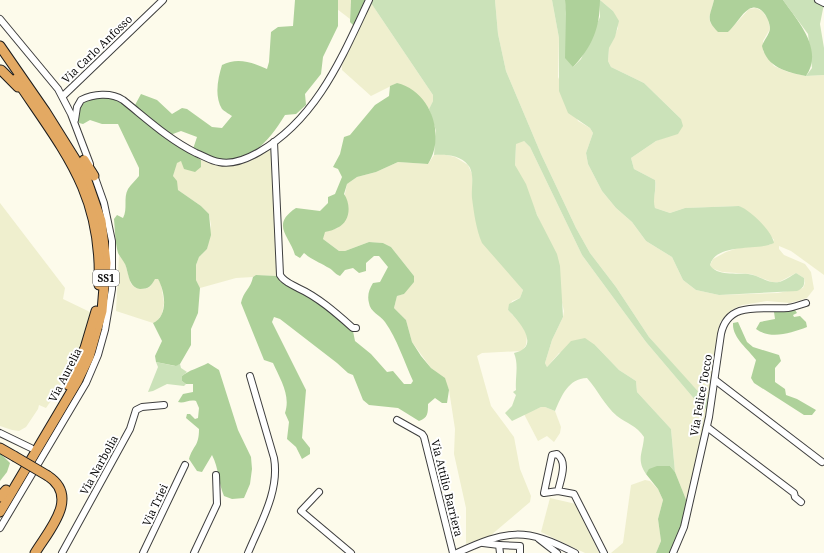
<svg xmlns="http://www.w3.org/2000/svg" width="824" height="553" viewBox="0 0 824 553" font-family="'Noto Serif',serif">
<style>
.farmland{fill:#efefce}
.green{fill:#cbe2b9}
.forest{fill:#aed19a}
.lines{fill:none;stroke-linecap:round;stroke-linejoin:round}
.minor-casing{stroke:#3e3e3e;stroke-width:8}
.highway-casing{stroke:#1c1c1c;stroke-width:11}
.minor{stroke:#fff;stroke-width:6}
.highway{stroke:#e3a963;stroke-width:9}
.highway-bridge-casing{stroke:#1c1c1c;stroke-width:11;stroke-linecap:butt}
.highway-bridge{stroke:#e3a963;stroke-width:9}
.labels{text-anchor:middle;stroke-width:4;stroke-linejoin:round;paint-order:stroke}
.shield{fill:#fff;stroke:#545454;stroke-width:1}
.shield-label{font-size:10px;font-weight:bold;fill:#0b0b0b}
.street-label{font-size:11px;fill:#0b0b0b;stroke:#fff}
</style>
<rect width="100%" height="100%" fill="#fdfbeb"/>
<g class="farmland">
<polygon points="338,0 351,0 350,19 337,9"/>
<polygon points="495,0 552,0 559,38 558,77 578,121 590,128 593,133 586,153 588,164 602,191 616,208 632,222 646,241 672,257 683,280 696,290 719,295 778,293 803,288 805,283 804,278 796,273 779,282 772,282 751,274 722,272 711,268 710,265 713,259 726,252 744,246 770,245 774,240 757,219 739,206 685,208 670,213 655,208 653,203 656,185 655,180 634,169 631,158 656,141 666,137 681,119 644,83 611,67 608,61 609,48 618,28 613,11 600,0 714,0 709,18 711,24 728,32 749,9 756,8 762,11 768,19 770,29 763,41 763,51 774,66 788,72 806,76 824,75 824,275 791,251 779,246 779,249 784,255 805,264 811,272 814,289 807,298 790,303 767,301 742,305 733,309 720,322 709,398 704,398 685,378 649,337 616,287 590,253 576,228 541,154 506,71 498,34"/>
<polygon points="371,3 433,95 433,101 429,109 425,104 397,83 371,96 342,70 342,65"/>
<polygon points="519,141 524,141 530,147 582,255 646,342 696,401 707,410 689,499 687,502 675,472 671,429 637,392 636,381 619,370 595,345 559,353 547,367 545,363 552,340 563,317 564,311 546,235 515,165 516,143"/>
<polygon points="272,150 277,276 257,275 253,277 236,278 200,288 196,280 196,265 199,257 207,249 211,225 209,214 201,206 178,190 173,176 176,163 181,161 201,167 201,160 222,165 234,165 249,162 265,152"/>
<polygon points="442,154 455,157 468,165 472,174 475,215 523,290 520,298 512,301 508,310 522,325 527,336 526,345 522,351 482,353 477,356 491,406 514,437 520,469 531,496 530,502 490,536 466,544 466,508 454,454 455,429 449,390 444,378 431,368 412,342 406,320 394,308 397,296 404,294 414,276 391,247 383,243 369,242 345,251 339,251 323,239 324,232 338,228 347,184 357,177 376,172 398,162 428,164 434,155"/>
<polygon points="0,203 65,288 63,299 90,312 87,331 57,392 46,408 39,405 38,409 26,427 19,431 12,430 0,426"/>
<polygon points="119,255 125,263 131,284 136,288 145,289 150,287 154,279 158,279 161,284 164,303 162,314 157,321 153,323 116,311"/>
<polygon points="541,407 545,407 555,411 561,427 560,433 554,442 547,436 538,441 524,414"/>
<polygon points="645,480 650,481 658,489 663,500 658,519 661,541 656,553 611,553 623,543 631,485"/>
<polygon points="550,498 576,504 599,553 585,553 541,532"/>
</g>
<g class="green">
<path d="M372,0H495L498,34L506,71L541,154L576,228L590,253L616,287L649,337L704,398H709L707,410L696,401L646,342L582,255L530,147L524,141L516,144L515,165L526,184L537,215L557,254L560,266L563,317L552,340L545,363L547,367L571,341L585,338L595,345L619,370L636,381L637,392L671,429L675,472L670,466C660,468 652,465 646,474C636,459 643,453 644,437C637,426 626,423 617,416C604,405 598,390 587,378C568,379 562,395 555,411L545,407H541L512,421L505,413L512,406L516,395L513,392L516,390C515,377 519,365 514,353C542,347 519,321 508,310L509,304L520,298L523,290L482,243C476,229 474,213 472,198C471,188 475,173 468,165C461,155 444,154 434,155L436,131L429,109L433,101V95L371,3Z"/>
<path d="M552,0H565L573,67L581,59L600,17V0L613,11L619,21L615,37L609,48L608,61L611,67L644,83L681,119L683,126L678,134L656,141L631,158L634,169L655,180C657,189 652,199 655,208L670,213L685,208L739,206C750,210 772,231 774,243C759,251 716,242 710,265C716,276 737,273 748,274C759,275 768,284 779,282C784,281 791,276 796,273L804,278C805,286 803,288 797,291L719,295L696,290L683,280L672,257L646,241L632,222L616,208L602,191L588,164L586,153L593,133L590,128L568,113L559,91V38Z"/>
<polygon points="783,0 813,0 824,4 820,24 824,48 824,75 806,76 812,68 808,34"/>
<polygon points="156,362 175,366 180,364 181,368 187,372 182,376 182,381 186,384 184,386 167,384 153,391 148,392 158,367"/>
</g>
<g class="forest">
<path d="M295,0H338V26L323,57L321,74L305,94L306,105L296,114L285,115C269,141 250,165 215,160C208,158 199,152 193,149L197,137L181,131L170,135L141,113L135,105L141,94L157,100L172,114L182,108L187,109L212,127L222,128L232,116C229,114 224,111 222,109C214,96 218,78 222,65C237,57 252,62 267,69L269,62L271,32L278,27L293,26Z"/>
<polygon points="351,0 367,0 354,26 350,22"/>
<path d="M565,0H600C600,28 592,47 573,67L565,58L566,13Z"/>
<path d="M714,0H783C798,21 824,50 806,76C787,72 767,68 762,46C764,40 769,35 770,29C770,20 761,2 749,9C741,14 735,26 728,32H718C705,19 710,17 714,0Z"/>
<path d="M397,83C431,91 446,136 428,164L398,162L376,172L357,177L347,184L344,194C351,204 351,222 337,228C334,230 329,231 325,232L323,239L339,251H345L369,242L383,243L391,247L414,276V282L404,294L397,296L394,308L406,320L412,342L421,356L431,368L445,378L449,390L447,403H442L435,398L428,404C428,413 428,418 419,421L398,408L369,405L363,400L353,375L348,373L337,363L280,319L274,317L272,322L306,390L302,438L310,448V454L302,459L296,447L287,439L289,422L285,413C291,395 280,379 273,363L264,360L241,303C243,292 251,288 253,277L256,275L277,276L281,282L308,294L346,323L353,331L355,341L371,354L387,372L393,371L404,384H411L413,381C404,361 397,339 385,322C380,315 370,312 369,303C367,296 369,289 373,283L380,282L388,267L379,256H374L366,263V271L359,273L353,268L345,270L340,276C334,274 333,269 327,267C319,262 312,260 304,253L300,258L295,255C290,236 270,225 296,208L320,211L328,203V197L335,194L342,177L338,169L333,167L340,154L344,137L350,135L375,105L389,96L390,86Z"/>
<path d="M97,97L113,98L119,100L171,141L201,160V167L195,172L184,169L181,161L177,163L173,176L177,181L178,190L201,206L209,214L211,235L207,249L199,257L196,265V280L200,288L198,313L191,329V345L180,364L176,366L156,362L155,356L162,341L153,323C169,316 165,291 158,279H155C151,286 149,289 140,289C128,287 129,273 125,264C123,260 120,257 118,253C115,242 115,230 114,219L117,215L123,218C128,209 123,198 128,189C131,184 136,180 139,176V168L118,124H102L90,120L83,124L79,123C78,106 81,101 97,97Z"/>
<path d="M789,309L795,310L797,313L793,315L794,317L800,316L806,322L807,327C791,333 771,340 756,329L760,322L775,319L774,312Z"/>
<path d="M738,322L747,342L753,347L779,355L781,361L775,368V382L785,389L786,395L797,399L816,410L812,415H804L754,383L751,378L756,360C748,349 732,338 733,323Z"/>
<path d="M208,363L219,370L238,430L251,457L252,469L250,484L244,498L232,499L224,496C218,482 219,468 212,455L202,472L197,471L189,459C193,445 199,447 199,429L186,418L187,414H190L195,419L198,418L199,408L196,401C189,399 184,404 178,402L183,394L193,392V384H186L182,381V376C189,370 199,368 208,363Z"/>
<polygon points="0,453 10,463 7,472 0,481"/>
<polygon points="657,466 670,466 675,472 687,502 688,507 672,553 656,553 661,541 658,519 663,500 658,489 646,474 649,469"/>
</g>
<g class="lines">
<g class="minor-casing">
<g id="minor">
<polyline points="818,0 824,3"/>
<polyline points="0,19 58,89 71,114 90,164"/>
<polyline points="63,96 163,0"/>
<path d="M75,120L77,107L81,100C93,94 111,92 123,100C147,119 168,139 196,153C204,156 211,161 219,162C233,165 247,159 259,152C317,119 342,57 369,0"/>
<path d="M274,142L280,275C284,282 291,284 298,288C318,297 336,313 353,328H356"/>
<polyline points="715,380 822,462"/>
<polyline points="397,420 422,434 424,437 453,553"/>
<polyline points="707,427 794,493 795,497 801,502"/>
<polyline points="0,433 31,448"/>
<path d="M558,491C561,478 568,462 557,454L552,455L544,493L558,491L574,494L604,553"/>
<polyline points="319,492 301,511 351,553"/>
<polyline points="0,528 86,383 98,355 105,330 112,289 112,241 104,203 93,172"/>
<polyline points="539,539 557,553"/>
<polyline points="483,543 499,545 500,553"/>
<polyline points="499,545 520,546 520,553"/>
<polyline points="62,553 130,429 136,410 142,407 164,405"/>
<polyline points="143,553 185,465"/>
<polyline points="194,553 217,504 216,475"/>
<path d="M248,553C260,524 280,491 274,458L250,376"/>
<path d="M457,553C507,530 525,527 575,553"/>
<path d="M673,553L684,527L709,417L721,334C728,300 763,310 788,308C794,307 800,305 806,303"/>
</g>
</g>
<g class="highway-casing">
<g id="highway">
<polyline points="0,46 45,111 85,175 101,221 106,263 102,311 89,357 77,382 0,512"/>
<polyline points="1,70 18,87"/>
<path d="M16,79C63,150 103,193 99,285"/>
<polyline points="84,160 94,176"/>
<polyline points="68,385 85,348 96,311"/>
<polyline points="0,448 14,456"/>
<polyline points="0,497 6,490"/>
<path d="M35,553C49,530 80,497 48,476"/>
</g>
</g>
<use href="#minor" class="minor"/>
<use href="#highway" class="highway"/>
<g class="highway-bridge-casing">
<polyline id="highway-bridge" points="14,456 48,476"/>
</g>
<use href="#highway-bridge" class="highway-bridge"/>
</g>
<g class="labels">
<rect class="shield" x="93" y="270" width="26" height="16" rx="3"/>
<g class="shield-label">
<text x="106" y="282">SS1</text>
</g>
<g class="street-label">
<text transform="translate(97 49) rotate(-44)" y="4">Via Carlo Anfosso</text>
<text transform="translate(65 375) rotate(-63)" y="4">Via Aurelia</text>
<text transform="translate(701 395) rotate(-80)" y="4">Via Felice Tocco</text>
<text transform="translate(99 465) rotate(-61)" y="4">Via Narbolia</text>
<text transform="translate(447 488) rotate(76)" y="4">Via Attilio Barriera</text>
<text transform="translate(155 505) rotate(-65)" y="4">Via Triei</text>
</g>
</g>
</svg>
